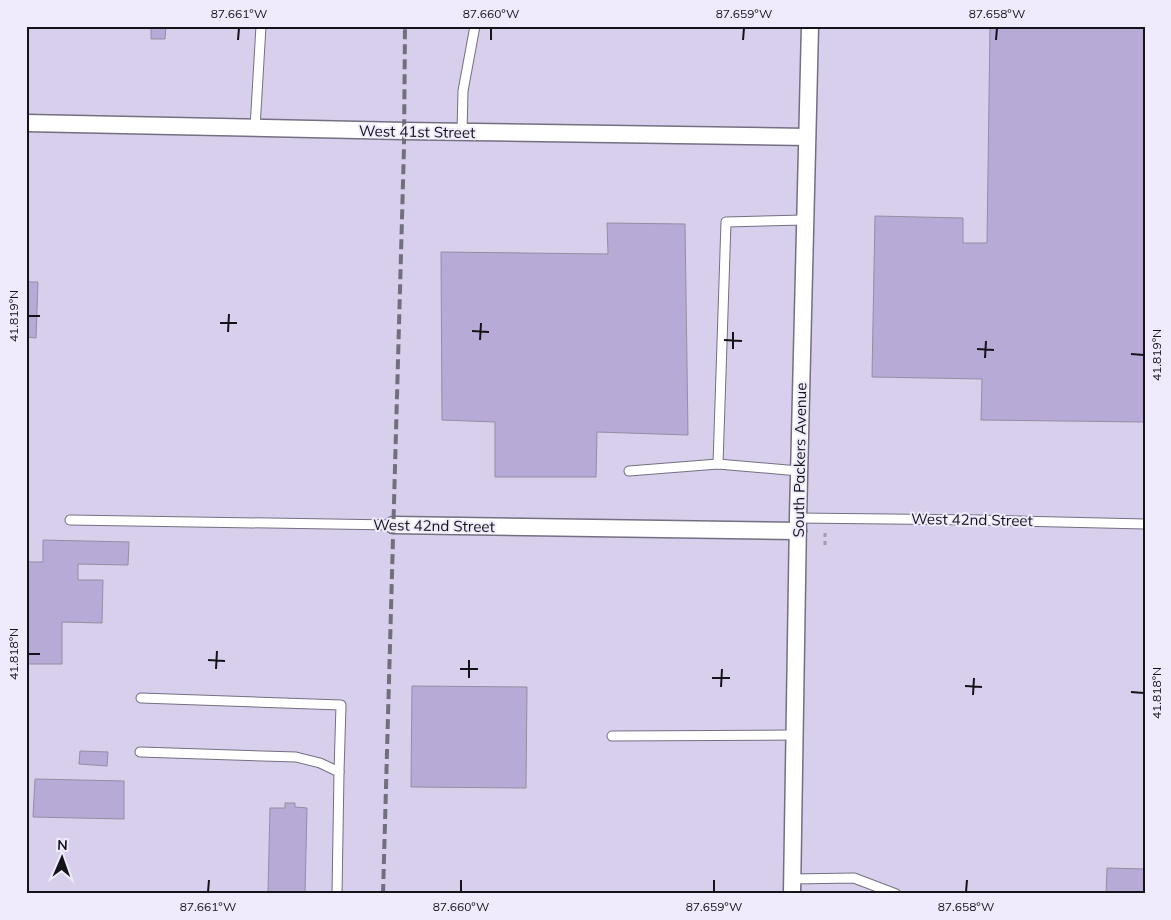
<svg xmlns="http://www.w3.org/2000/svg" width="1171" height="920" viewBox="0 0 1171 920" font-family="Mulish,sans-serif">
<style>
.built{fill:#d7cfeb}
.building{fill:#b7aad7;stroke:#938ea1}
.lines{fill:none;stroke-linecap:round;stroke-linejoin:round}
.service-casing{stroke:#746f82;stroke-width:11}
.minor-casing{stroke:#746f82;stroke-width:19}
.path{stroke:#a09cac;stroke-width:3;stroke-dasharray:4 4;stroke-linecap:butt}
.service{stroke:#fff;stroke-width:9}
.minor{stroke:#fff;stroke-width:16}
.rail{stroke:#726f7c;stroke-width:4;stroke-dasharray:10 5;stroke-linecap:butt}
.ticks{fill:none;stroke:#15131a;stroke-width:2}
.labels{text-anchor:middle;stroke-width:4;stroke-linejoin:round;paint-order:stroke}
.street-label{font-size:15px;fill:#15131a;stroke:#efebfc}
.neatline{fill:none;stroke:#15131a;stroke-width:2}
.ticks-label{font-size:12px;text-anchor:middle;fill:#15131a}
</style>
<rect width="100%" height="100%" fill="#e3ddf2"/>
<rect class="built" x="26" y="26" width="1119" height="868"/>
<g class="building">
<polygon points="166,26 165,39 151,39 151,27 121,27"/>
<polygon points="990,26 1145,26 1145,422 981,420 982,379 872,377 875,216 963,218 963,243 987,243"/>
<polygon points="26,149 28,149 27,190 26,190"/>
<polygon points="607,223 685,224 688,435 597,432 596,477 495,477 495,422 442,420 441,252 608,254"/>
<polygon points="26,282 38,282 36,338 26,337"/>
<polygon points="43,540 129,542 128,565 78,564 78,580 103,580 102,623 62,622 62,664 26,664 26,562 43,562"/>
<polygon points="412,686 527,687 526,788 411,787"/>
<polygon points="80,751 108,752 107,766 79,764"/>
<polygon points="35,779 124,781 124,819 33,817"/>
<polygon points="285,803 295,803 295,807 307,808 305,893 268,892 270,808 285,808"/>
<polygon points="1107,868 1145,869 1145,894 1106,894"/>
</g>
<g class="lines">
<g class="service-casing">
<g id="service">
<polyline points="255,128 261,26"/>
<polyline points="462,132 463,91 475,26"/>
<polyline points="718,464 726,222 805,220"/>
<polyline points="629,471 718,464 799,471"/>
<polyline points="798,518 978,520 1145,524"/>
<polyline points="70,520 393,525"/>
<polyline points="141,698 341,705 339,772"/>
<polyline points="612,736 795,735"/>
<polyline points="140,752 296,757 320,763 339,772 337,894"/>
<polyline points="792,879 854,878 896,894"/>
</g>
</g>
<g class="minor-casing">
<g id="minor">
<polyline points="26,123 404,131 807,137"/>
<polyline points="393,525 798,531"/>
<polyline points="792,894 798,518 810,26"/>
</g>
</g>
<polyline class="path" points="825,545 825,533"/>
<use href="#service" class="service"/>
<use href="#minor" class="minor"/>
<polyline class="rail" points="383,894 404,147 405,26"/>
</g>
<path class="ticks" d="M238,40L239,28M491,40V28M743,40L744,28M996,40L997,28M28,316H40M220,323H237M472,331L489,332M228,332L229,314M480,340L481,323M724,340L742,341M733,349V332M977,349L994,350M1131,354L1144,355M985,358L986,341M28,654H40M208,660L225,661M216,669L217,651M460,669H478M469,678V660M712,678H730M965,686L982,687M721,687L722,669M1131,692L1144,693M973,695L974,678M208,892L209,880M461,892V880M714,892V880M966,892L967,880"/>
<g class="labels">
<g class="street-label">
<text transform="translate(417 132) rotate(1)" y="5">West 41st Street</text>
<text transform="translate(800 460) rotate(-89)" y="5">South Packers Avenue</text>
<text transform="translate(972 520) rotate(1)" y="5">West 42nd Street</text>
<text transform="translate(434 526) rotate(1)" y="5">West 42nd Street</text>
</g>
</g>
<rect width="1171" height="920" fill="none" stroke="#efebfc" stroke-width="55"/>
<g transform="translate(62 858) rotate(2)" stroke="#efebfc" stroke-width="4" paint-order="stroke">
<path d="M0-4L9 19L0 12L-9 19Z" fill="#15131a"/>
<text y="-8" font-size="14" font-weight="bold" text-anchor="middle" fill="#15131a">N</text>
</g>
<rect x="28" y="28" width="1116" height="864" class="neatline"/>
<g class="ticks-label">
<text x="239" y="18">87.661°W</text>
<text x="491" y="18">87.660°W</text>
<text x="744" y="18">87.659°W</text>
<text x="997" y="18">87.658°W</text>
<text transform="translate(14 316) rotate(-90)" y="4">41.819°N</text>
<text transform="translate(1157 355) rotate(-90)" y="4">41.819°N</text>
<text transform="translate(14 654) rotate(-90)" y="4">41.818°N</text>
<text transform="translate(1157 693) rotate(-90)" y="4">41.818°N</text>
<text x="208" y="911">87.661°W</text>
<text x="461" y="911">87.660°W</text>
<text x="714" y="911">87.659°W</text>
<text x="966" y="911">87.658°W</text>
</g>
</svg>
